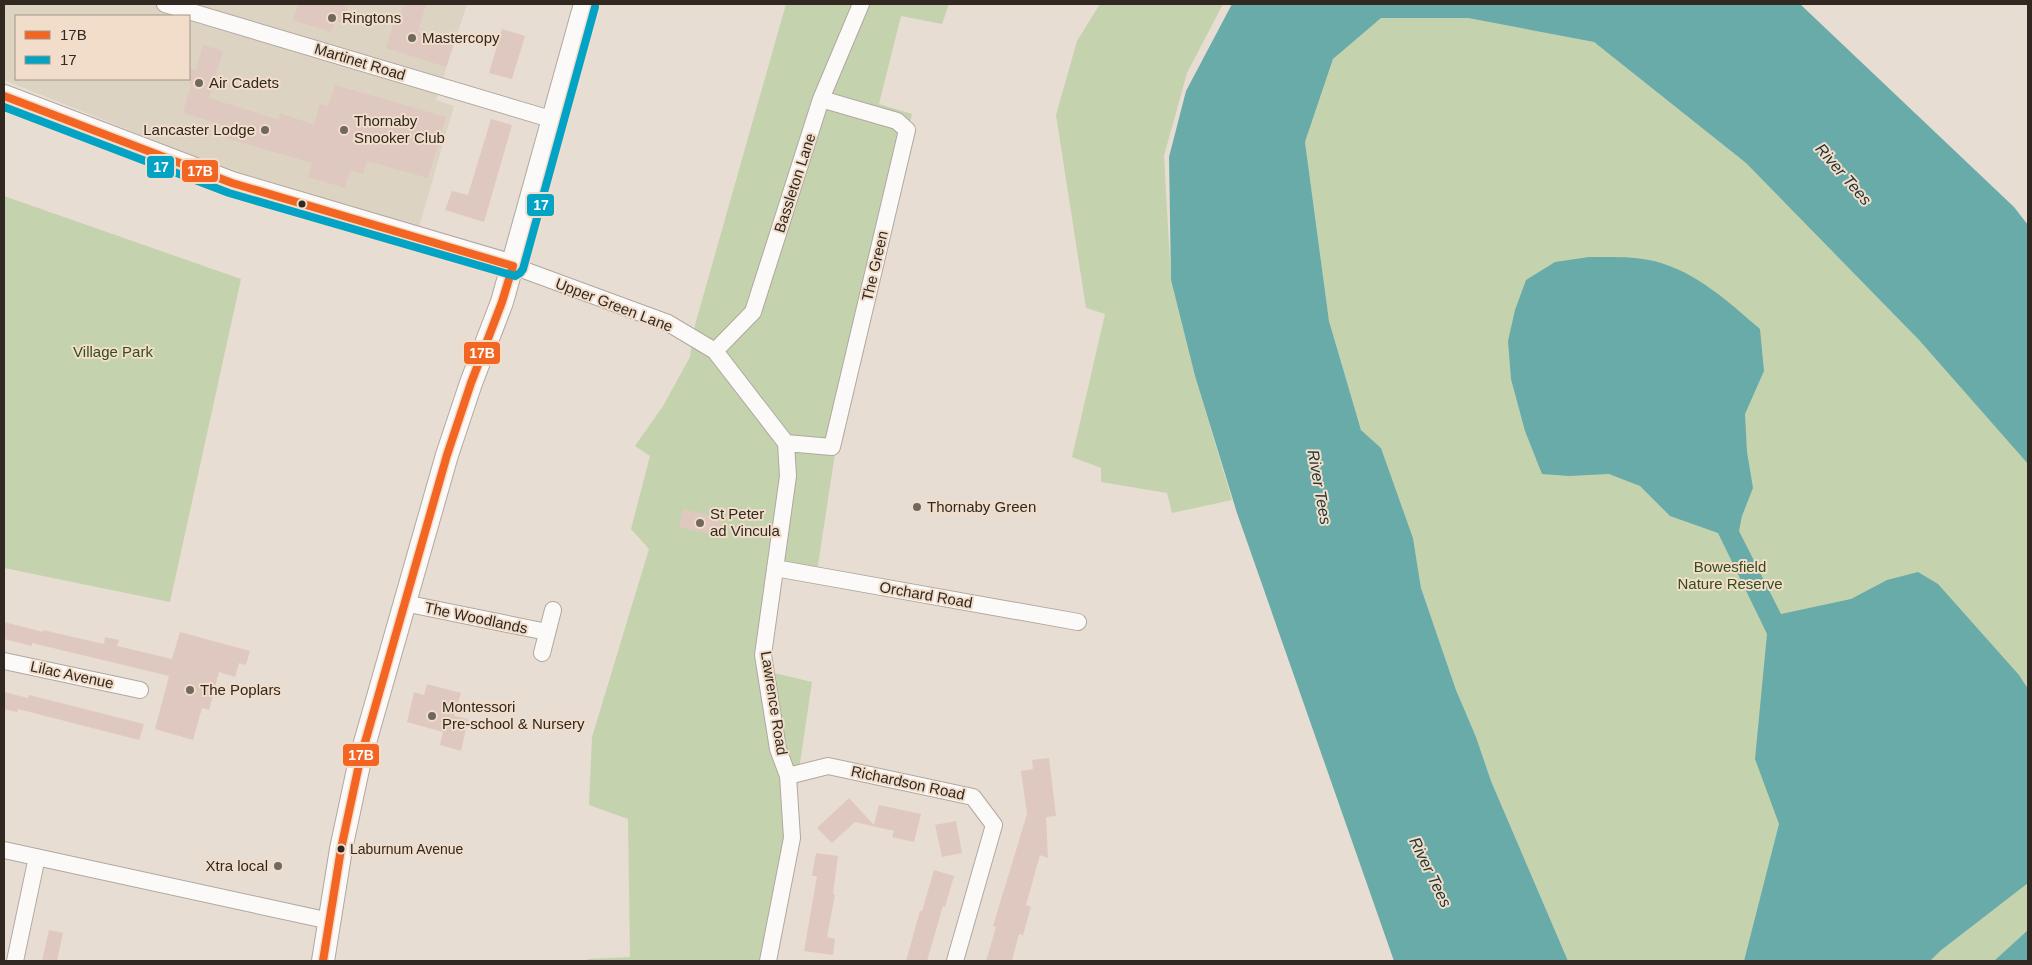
<svg xmlns="http://www.w3.org/2000/svg" width="2032" height="965" viewBox="0 0 2032 965" font-family="Arial,sans-serif">
<style>
.industrial{fill:#dcd3c2;fill-rule:evenodd}
.green{fill:#c4d3ae}
.water{fill:#69aba8}
.building{fill:#dfc8c0}
.lines{fill:none;stroke-linecap:round;stroke-linejoin:round}
.street-casing{stroke:#b0a8a0;stroke-width:18}
.secondary-casing{stroke:#b0a8a0;stroke-width:24}
.street{stroke:#fcfaf8;stroke-width:16}
.secondary{stroke:#fcfaf8;stroke-width:22}
.bus-1-casing{stroke:#f1ddc9;stroke-width:11}
.bus-2-casing{stroke:#f1ddc9;stroke-width:11}
.bus-1{stroke:#f26522;stroke-width:8}
.bus-2{stroke:#02a3c5;stroke-width:8}
.poi-dot{fill:#70675f;stroke:#f1ddc9;stroke-width:2}
.bus-dot{fill:#302821;stroke:#f1ddc9;stroke-width:2}
.labels{text-anchor:middle;stroke-width:4;stroke-linejoin:round;paint-order:stroke}
.bus-label{font-size:14px;fill:#302821;stroke:#f1ddc9;text-anchor:start}
.poi-label{font-size:15px;fill:#302821;stroke:#f1ddc9;text-anchor:start}
.street-label{font-size:15px;fill:#302821;stroke:#f1ddc9}
.park-label{font-size:15px;fill:#324e1a;stroke:#f1ddc9}
.water-label{font-size:16px;font-style:italic;fill:#203737;stroke:#f1ddc9}
.line-badge{stroke:#f1ddc9;stroke-width:2}
.badge-label{font-size:14px;text-anchor:middle;font-weight:bold;fill:#fff}
</style>
<rect width="100%" height="100%" fill="#e8ddd2"/>
<path class="industrial" d="M4 4H467L436 100 454 106 419 227 238 174 4 80ZM16 16H189V79H16Z"/>
<path class="green" d="M786 4H949L942 24 901 16 879 104 912 114 836 447 816 578 779 572 767 657 770 672 812 682 789 837 764 961H587L588 959 630 957 628 819 589 805 592 737 649 549 631 529 650 456 635 446 663 406 690 357 695 325Z
M1100 4H1223L1187 73 1164 156 1171 280 1195 376 1232 500 1172 513 1167 493 1101 482V468L1072 457 1105 314 1086 308 1056 115 1077 41Z
M1380 18H1468L1594 42 1746 163 1919 340 2028 464V961H1568L1491 781 1476 737 1456 690 1421 588 1413 538 1381 448 1361 430 1329 321 1305 142 1333 59Z
M4 196 241 279 170 602 4 568Z"/>
<path class="water" d="M1232 4H1800L2014 207 2028 225V464L1919 340 1746 163 1594 42 1468 18H1381L1333 59 1305 142 1329 321 1361 430 1381 448 1413 538 1421 588 1456 690 1476 737 1491 781 1568 961H1394L1237 513 1195 376 1171 280 1169 157 1186 91Z
M1589 257C1610 257 1634 256 1654 261 1697 272 1727 301 1760 329L1764 371 1745 414 1747 452 1753 488 1742 516 1739 531 1781 614 1851 599 1887 580 1918 572 1938 584 2019 675 2028 689V883L1940 951 1930 961H1744L1779 824 1755 759 1767 634 1718 533 1670 516 1640 486 1609 474 1569 476 1542 474 1525 431 1511 379 1508 341 1515 310 1526 280 1555 262Z
M2028 930V961H1994Z"/>
<path class="building" d="M298 4H348L342 23 335 21 331 32 293 20Z
M404 4H426L418 32 454 43 446 67 386 48 393 24 397 25Z
M502 29 525 36 512 79 489 73Z
M203 45 223 51 209 98 279 120 280 113 314 125 320 104 328 106 335 85 446 117 428 178 367 161 363 174 350 170 345 188 308 177 312 163 223 137 226 126 183 113 191 85 189 84V68L196 70Z
M491 119 512 125 484 222 445 210 452 191 468 195Z
M683 509 722 518 718 536 679 527Z
M4 622 43 632V630L104 644 105 637 119 640 117 646 172 659 180 632 250 651 246 665 239 663 235 677 219 672 209 710 202 708 193 740 155 729 169 676 32 643V646L4 639Z
M427 684 461 693 454 716 468 719 461 751 440 745 443 732 407 722 414 692 424 695Z
M4 692 28 698 29 695 144 724 139 740 18 709 17 712 4 709Z
M1049 758 1056 816 1046 817 1048 858 1040 855 1026 905 1031 907 1023 935 1019 934 1012 961H986L996 927 993 926 1027 814 1021 771 1033 769 1032 760Z
M849 798 874 825 879 805 921 814 914 842 892 837 894 831 855 822 832 843 817 828Z
M956 821 962 853 942 857 935 825Z
M816 853 838 856 833 894 835 895 827 937 835 939 833 955 804 951 817 876H812Z
M934 870 954 876 945 907 943 906 927 961H906L920 911H922Z
M49 930 63 933 57 961H42Z"/>
<g class="lines">
<g class="street-casing">
<path id="street" d="M165 4 554 120
M513 266 668 323 715 351 786 443
M715 351 753 312 821 99 861 4
M786 443 832 447 907 130 897 121 821 99
M775 568 1078 622
M404 603 547 632
M542 653 553 610
M4 661 140 690
M788 776 828 766 973 797 994 825 955 961
M4 850 330 921
M15 961 37 857
M768 961 792 838 788 776 778 749 763 655 788 476 786 443"/>
</g>
<g class="secondary-casing">
<path id="secondary" d="M4 96 232 183 513 266
M323 961 341 849 360 760 447 455 471 383 502 302 585 4"/>
</g>
<use href="#street" class="street"/>
<use href="#secondary" class="secondary"/>
<g class="bus-1-casing">
<path id="bus-1" d="M4 96 232 183 513 266 502 302 471 383 447 455 360 760 341 849 323 961"/>
</g>
<g class="bus-2-casing">
<path id="bus-2" d="M4 107 229 193 515 276 520 273 523 269 595 7"/>
</g>
<use href="#bus-1" class="bus-1"/>
<use href="#bus-2" class="bus-2"/>
</g>
<g class="poi-dot">
<circle cx="332" cy="18" r="5"/>
<circle cx="412" cy="38" r="5"/>
<circle cx="199" cy="83" r="5"/>
<circle cx="265" cy="130" r="5"/>
<circle cx="344" cy="130" r="5"/>
<circle cx="917" cy="507" r="5"/>
<circle cx="700" cy="523" r="5"/>
<circle cx="190" cy="690" r="5"/>
<circle cx="432" cy="716" r="5"/>
<circle cx="278" cy="866" r="5"/>
</g>
<g class="bus-dot">
<circle cx="302" cy="204" r="4.5"/>
<circle cx="341" cy="849" r="4.5"/>
</g>
<g class="labels">
<g class="bus-label">
<text x="350" y="854">Laburnum Avenue</text>
</g>
<g class="poi-label">
<text x="342" y="23">Ringtons</text>
<text x="422" y="43">Mastercopy</text>
<text x="209" y="88">Air Cadets</text>
<text x="354" y="126">Thornaby<tspan x="354" dy="17">Snooker Club</tspan></text>
<text x="255" y="135" text-anchor="end">Lancaster Lodge</text>
<text x="927" y="512">Thornaby Green</text>
<text x="710" y="519">St Peter<tspan x="710" dy="17">ad Vincula</tspan></text>
<text x="200" y="695">The Poplars</text>
<text x="442" y="712">Montessori<tspan x="442" dy="17">Pre-school &amp; Nursery</tspan></text>
<text x="268" y="871" text-anchor="end">Xtra local</text>
</g>
<g class="street-label">
<text transform="translate(360 62) rotate(17)" y="5">Martinet Road</text>
<text transform="translate(795 183) rotate(-72)" y="5">Bassleton Lane</text>
<text transform="translate(875 266) rotate(-77)" y="5">The Green</text>
<text transform="translate(614 305) rotate(21)" y="5">Upper Green Lane</text>
<text transform="translate(926 595) rotate(10)" y="5">Orchard Road</text>
<text transform="translate(476 618) rotate(12)" y="5">The Woodlands</text>
<text transform="translate(72 675) rotate(12)" y="5">Lilac Avenue</text>
<text transform="translate(774 703) rotate(81)" y="5">Lawrence Road</text>
<text transform="translate(908 783) rotate(12)" y="5">Richardson Road</text>
</g>
<g class="park-label">
<text x="113" y="357">Village Park</text>
<text x="1730" y="572">Bowesfield<tspan x="1730" dy="17">Nature Reserve</tspan></text>
</g>
<g class="water-label">
<text transform="translate(1844 174) rotate(49)" y="6">River Tees</text>
<text transform="translate(1320 487) rotate(80)" y="6">River Tees</text>
<text transform="translate(1431 872) rotate(64)" y="6">River Tees</text>
</g>
</g>
<g class="line-badge">
<rect x="146" y="155" width="29" height="24" rx="5" fill="#02a3c5"/>
<rect x="181" y="159" width="38" height="24" rx="5" fill="#f26522"/>
<rect x="526" y="193" width="29" height="24" rx="5" fill="#02a3c5"/>
<rect x="463" y="341" width="38" height="24" rx="5" fill="#f26522"/>
<rect x="342" y="743" width="38" height="24" rx="5" fill="#f26522"/>
</g>
<g class="badge-label">
<text x="161" y="172">17</text>
<text x="200" y="176">17B</text>
<text x="541" y="210">17</text>
<text x="482" y="358">17B</text>
<text x="361" y="760">17B</text>
</g>
<rect width="2032" height="965" fill="none" stroke="#302821" stroke-width="10"/>
<rect x="15" y="15" width="175" height="65" fill="#f1ddc9" stroke="#a49586"/>
<rect x="25" y="31" width="25" height="8" fill="#f26522" stroke="#a49586"/>
<text x="60" y="40" font-size="15" fill="#302821">17B</text>
<rect x="25" y="56" width="25" height="8" fill="#02a3c5" stroke="#a49586"/>
<text x="60" y="65" font-size="15" fill="#302821">17</text>
</svg>
